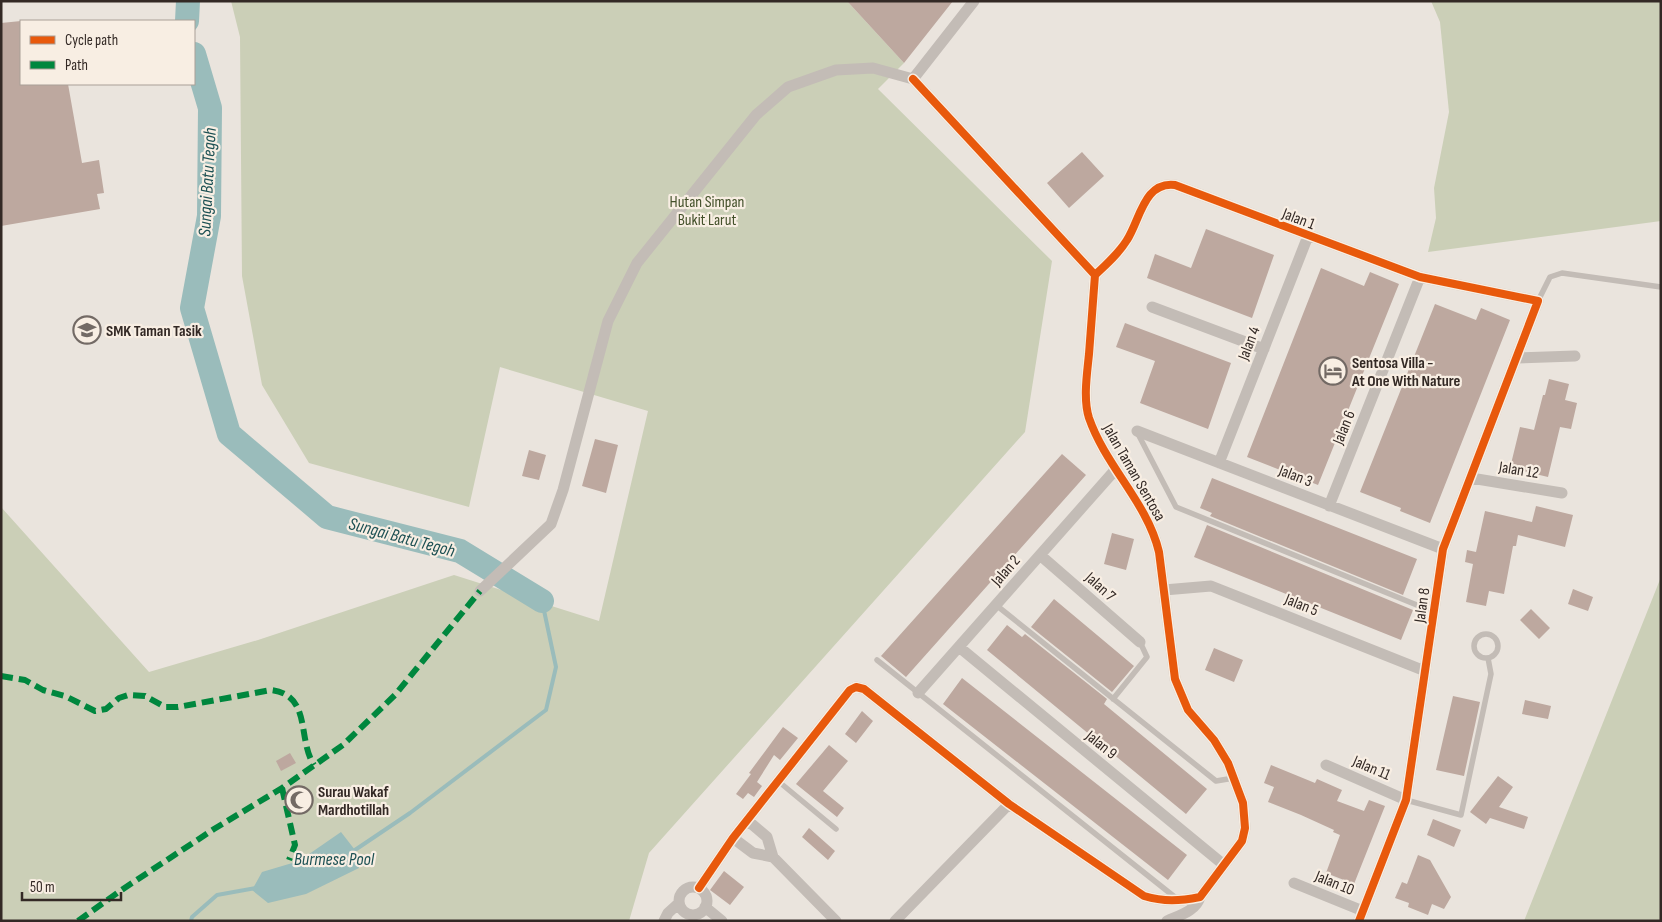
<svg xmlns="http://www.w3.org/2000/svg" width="1662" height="922" viewBox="0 0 1662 922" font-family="'Sofia Sans Condensed',sans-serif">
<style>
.green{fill:#cbcfb7}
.water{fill:#9abcbb}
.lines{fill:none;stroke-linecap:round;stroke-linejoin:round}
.stream{stroke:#9abcbb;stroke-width:4}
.river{stroke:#9abcbb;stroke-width:24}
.building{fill:#bda89f}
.service{stroke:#c3bcb6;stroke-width:5.5}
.minor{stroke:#c3bcb6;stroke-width:11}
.quiet{stroke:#00873e;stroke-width:6;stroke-dasharray:12 6;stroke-linecap:butt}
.cycleway-casing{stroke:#f8eee3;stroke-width:11}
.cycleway{stroke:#e8590c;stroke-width:8}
.labels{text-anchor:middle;stroke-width:4.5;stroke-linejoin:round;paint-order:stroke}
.park-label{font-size:16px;fill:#43502a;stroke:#f8eee3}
.street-label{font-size:16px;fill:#332925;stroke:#f8eee3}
.poi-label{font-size:16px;font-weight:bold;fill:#332925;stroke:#f8eee3;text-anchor:start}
.water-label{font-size:18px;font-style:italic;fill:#1c5053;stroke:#f8eee3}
</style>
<rect width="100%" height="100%" fill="#eae4dd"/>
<path class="green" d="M231 1H847L904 63 878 89 1052 261 1025 432 649 853 629 921H1V507L149 672 258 640 454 575 599 621 648 411 500 367 469 507 309 463 262 385 242 276 240 37Z
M1431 1H1661V221L1428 252 1436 218 1434 188 1449 112 1440 22Z
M1661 577V921H1524Z"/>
<path class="water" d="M341 832 355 850 359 868 306 894 268 903 252 890 262 872 299 861Z"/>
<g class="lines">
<path class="stream" d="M352 852 410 813 546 710 556 667 542 601
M191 921 192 917 217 895 256 888"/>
<path class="river" d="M187 21 188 1
M194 54 210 108 209 216 192 308 229 434 327 517 460 551 542 601"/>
</g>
<path class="building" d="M847 1H953L904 63Z
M21 21V84H68L82 163 99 160 104 193 97 194 100 209 1 226V23Z
M1082 152 1104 176 1069 208 1047 183Z
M1206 229 1274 255 1252 318 1147 278 1155 254 1191 268Z
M1321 268 1364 286 1370 272 1399 284 1318 485 1247 457Z
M1435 304 1476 320 1481 308 1510 320 1430 523 1400 511 1401 508 1360 492Z
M1125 323 1231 363 1208 429 1140 403 1155 361 1116 347Z
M1549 379 1569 384 1565 400 1577 403 1571 429 1560 427 1548 477 1510 468 1520 427 1534 430 1543 395H1545Z
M595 439 618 445 606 493 582 486Z
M529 450 546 455 539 480 522 476Z
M1062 454 1086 475 906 677 881 656Z
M1212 478 1417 559 1403 595 1210 516 1212 513 1200 508Z
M1536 506 1573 515 1565 547 1518 535 1516 546H1513L1504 594 1489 591 1486 606 1466 602 1473 564 1465 562 1467 550 1476 552 1485 511 1532 522Z
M1207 525 1413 610 1401 640 1194 557Z
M1112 533 1134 539 1126 570 1104 564Z
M1573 589 1593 597 1588 611 1568 604Z
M1054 599 1134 666 1112 692 1031 627Z
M1531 609 1550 628 1539 639 1520 620Z
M1007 625 1022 637 1025 634 1107 699 1104 704 1207 789 1186 814 987 650Z
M1214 648 1243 660 1234 682 1205 670Z
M962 678 1187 855 1168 880 943 704Z
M1453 696 1480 702 1464 776 1436 770Z
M1525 700 1551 706 1548 719 1522 714Z
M862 711 873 721 856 743 845 734Z
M783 727 798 738 780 760 774 755 757 782 762 786 754 797 748 793 743 799 736 794 751 774 749 773Z
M829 745 848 761 823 791 844 808 837 817 796 784Z
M290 753 296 763 281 771 276 761Z
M1271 765 1315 783 1317 779 1342 790 1337 801 1364 811 1369 800 1385 806 1354 884 1326 873 1340 835 1333 832 1334 830 1301 815 1268 802 1274 787 1264 783Z
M1498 776 1513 787 1499 807 1528 817 1524 829 1490 818 1486 824 1470 812Z
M301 788 310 803 296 812 288 797Z
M1433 819 1461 830 1454 847 1427 835Z
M809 828 835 851 828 860 802 837Z
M1418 855 1430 860 1451 897 1444 909 1432 904 1428 915 1408 907 1409 903 1395 898 1402 882 1407 884Z
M724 871 744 887 730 905 710 890Z"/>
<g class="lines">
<path class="service" d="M1538 301 1550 277 1562 273 1661 287
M1137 432 1176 507 1434 612
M996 605 1216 781 1234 778
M1474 646a12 12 0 1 1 24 0a12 12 0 1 1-24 0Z
M877 660 1176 898
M1113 699 1147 657 1140 642
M778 781 836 829
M1406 800 1461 815 1491 674 1488 658"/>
<path class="minor" d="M913 79 974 1
M1095 275C1107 264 1119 253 1127 240 1140 220 1144 181 1175 185L1420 277 1538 301 1443 549 1406 800 1359 921
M1152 307 1264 349
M1516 358 1575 356
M1137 431 1443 549
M1219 463 1308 236
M1471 478 1562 493
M1329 506 1420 277
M1040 555 1140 642
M1164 590 1211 586 1425 671
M480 591 551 524 563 490 608 321 637 263 756 115 788 87 836 70 873 68 913 79
M959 647 1224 865
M918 693 1116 469
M1326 765 1406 800
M747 820 767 837 773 857 836 921
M733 838 753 853 773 857
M1294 883 1363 911
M679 901a14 14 0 1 1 28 0a14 14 0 1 1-28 0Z
M699 888 733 838 850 690 856 687 864 689 1009 804 1144 896C1164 902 1180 901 1200 897L1242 841 1245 828 1243 803 1228 763 1214 740 1188 710 1175 679 1159 552C1147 502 1106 467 1089 418 1083 399 1087 374 1089 354 1091 328 1093 301 1095 275L913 79
M705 907 722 921
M664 921 668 913 679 903
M895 921 1009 804
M1167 921C1180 915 1196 911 1200 897"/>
<path class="quiet" d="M1 676 25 680 43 690 65 696 95 711 106 709 119 698 128 695 145 696 165 707H178L271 690C312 695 297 739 314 765
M282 788 295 845 289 860
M78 921 120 891 214 829 282 788 343 745 395 695 480 591"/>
<g class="cycleway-casing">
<path id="cycleway" d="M1095 275C1107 264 1119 253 1127 240 1140 220 1144 181 1175 185L1420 277 1538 301 1443 549 1406 800 1359 921
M699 888 733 838 850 690 856 687 864 689 1009 804 1144 896C1164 902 1180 901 1200 897L1242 841 1245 828 1243 803 1228 763 1214 740 1188 710 1175 679 1159 552C1147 502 1106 467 1089 418 1083 399 1087 374 1089 354 1091 328 1093 301 1095 275L913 79"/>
</g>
<use href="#cycleway" class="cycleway"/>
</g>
<defs>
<g id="school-ring" transform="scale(1.4375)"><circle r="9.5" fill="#f8eee3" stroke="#736a65" stroke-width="1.5"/><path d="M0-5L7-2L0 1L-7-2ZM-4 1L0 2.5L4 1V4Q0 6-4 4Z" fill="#736a65"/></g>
<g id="hotel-ring" transform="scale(1.4375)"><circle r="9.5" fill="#f8eee3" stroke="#736a65" stroke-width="1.5"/><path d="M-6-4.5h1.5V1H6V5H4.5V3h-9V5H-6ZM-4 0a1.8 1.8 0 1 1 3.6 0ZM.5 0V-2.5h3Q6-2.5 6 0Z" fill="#736a65"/></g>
<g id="mosque-ring" transform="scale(1.4375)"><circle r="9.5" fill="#f8eee3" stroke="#736a65" stroke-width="1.5"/><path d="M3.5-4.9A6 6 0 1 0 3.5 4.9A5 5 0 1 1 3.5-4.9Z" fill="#736a65"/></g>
</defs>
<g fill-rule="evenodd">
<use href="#school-ring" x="87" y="330"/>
<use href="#hotel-ring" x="1333" y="371"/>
<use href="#mosque-ring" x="299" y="800"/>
</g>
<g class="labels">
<g class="park-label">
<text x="707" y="207">Hutan Simpan<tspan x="707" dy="18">Bukit Larut</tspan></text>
</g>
<g class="street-label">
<text transform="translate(1299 218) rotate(21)" y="6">Jalan 1</text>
<text transform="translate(1248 343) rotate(-69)" y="6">Jalan 4</text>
<text transform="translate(1343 427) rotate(-68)" y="6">Jalan 6</text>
<text transform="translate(1519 469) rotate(9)" y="6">Jalan 12</text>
<text transform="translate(1135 472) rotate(60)" y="6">Jalan Taman Sentosa</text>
<text transform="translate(1296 475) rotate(21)" y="6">Jalan 3</text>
<text transform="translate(1005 570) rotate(-49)" y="6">Jalan 2</text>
<text transform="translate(1101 586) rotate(42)" y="6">Jalan 7</text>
<text transform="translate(1302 604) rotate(22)" y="6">Jalan 5</text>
<text transform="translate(1421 605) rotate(-82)" y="6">Jalan 8</text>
<text transform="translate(1102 744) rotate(39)" y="6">Jalan 9</text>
<text transform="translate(1372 767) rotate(23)" y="6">Jalan 11</text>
<text transform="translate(1335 882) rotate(22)" y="6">Jalan 10</text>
</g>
<g class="poi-label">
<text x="106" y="336">SMK Taman Tasik</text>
<text x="1352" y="368">Sentosa Villa -<tspan x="1352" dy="18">At One With Nature</tspan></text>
<text x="318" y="797">Surau Wakaf<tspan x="318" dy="18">Mardhotillah</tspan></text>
</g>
<g class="water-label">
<text transform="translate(207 182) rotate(-87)" y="6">Sungai Batu Tegoh</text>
<text transform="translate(402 537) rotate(15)" y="6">Sungai Batu Tegoh</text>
<text x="334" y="865">Burmese Pool</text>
</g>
</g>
<rect width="1662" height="922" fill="none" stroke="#332925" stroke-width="5"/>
<rect x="20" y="20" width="175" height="65" fill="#f8eee3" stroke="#a99f97"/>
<rect x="30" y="36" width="25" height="8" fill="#e8590c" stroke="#a99f97"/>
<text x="65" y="45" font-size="15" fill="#332925">Cycle path</text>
<rect x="30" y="61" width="25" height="8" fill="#00873e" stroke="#a99f97"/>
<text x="65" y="70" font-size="15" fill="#332925">Path</text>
<path d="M22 892v8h99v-8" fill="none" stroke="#332925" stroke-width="2.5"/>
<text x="30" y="892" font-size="15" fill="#332925" stroke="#f8eee3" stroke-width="4" paint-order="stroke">50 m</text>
</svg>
